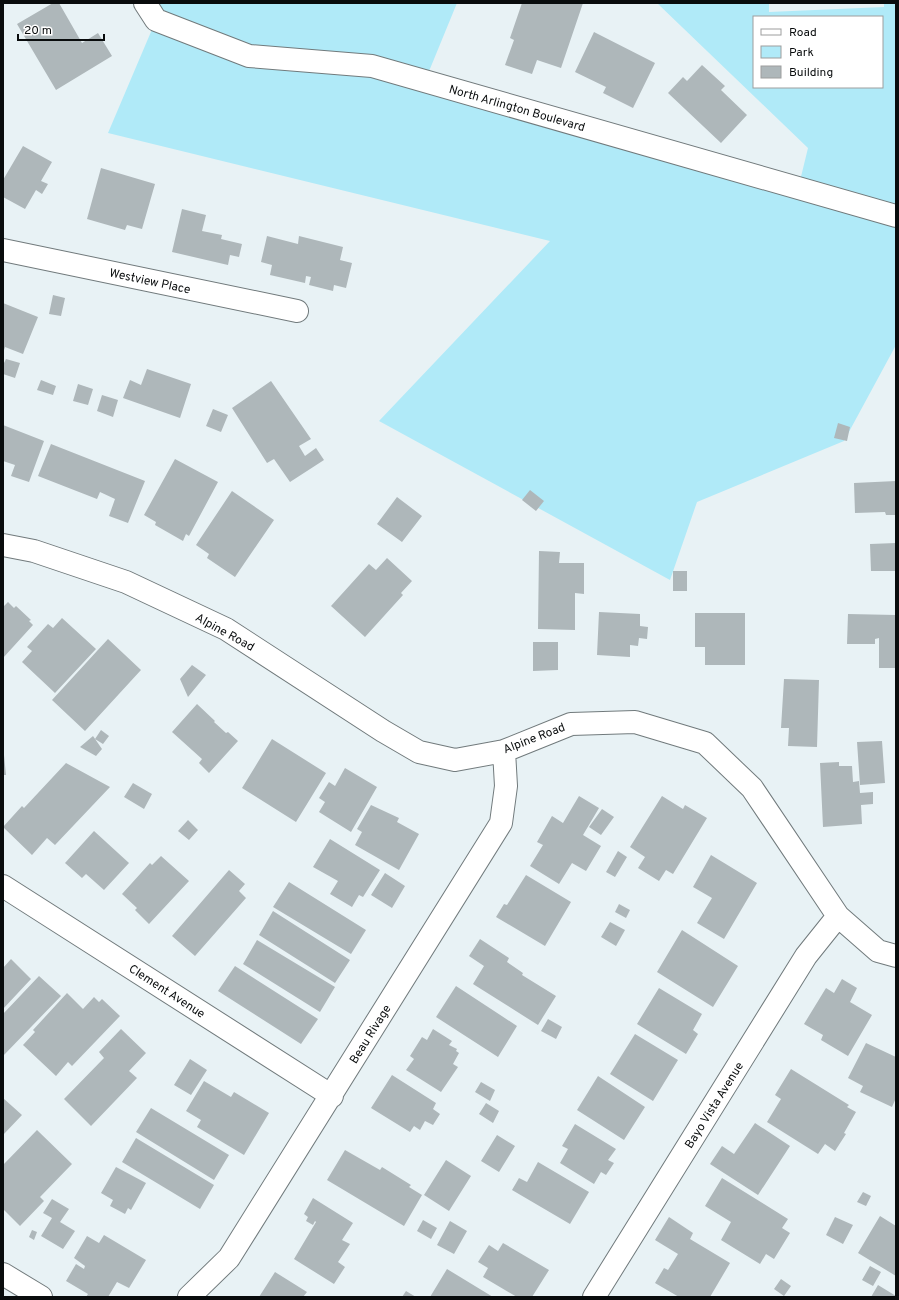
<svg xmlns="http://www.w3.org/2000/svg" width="899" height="1300" viewBox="0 0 899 1300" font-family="Overpass,sans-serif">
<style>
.green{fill:#b0eaf8;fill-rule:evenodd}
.building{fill:#aeb7ba}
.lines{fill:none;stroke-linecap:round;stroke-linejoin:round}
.minor-casing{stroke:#717a7c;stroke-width:24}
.minor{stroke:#fff;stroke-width:22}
.labels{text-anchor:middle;stroke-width:3;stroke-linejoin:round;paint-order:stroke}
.street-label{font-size:12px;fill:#090c0d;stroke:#fff}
</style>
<rect width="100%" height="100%" fill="#e8f2f5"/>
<path class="green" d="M145 3H457L425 81 798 189 808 148 657 3H769V12L884 7V3H896V345L844 441 697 502 670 580 379 421 550 241 108 133 156 20ZM754 17H882V87H754Z"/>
<path class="building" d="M53 3H59L82 43 98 33 112 56 56 90 17 24Z
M522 3H583L561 68 537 60 532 74 505 65 514 40 510 38Z
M594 32 655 63 633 108 603 93 606 87 575 72Z
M702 65 725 86 721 90 747 115 721 143 668 93 683 77 687 81Z
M23 146 52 162 41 181 48 184 42 194 36 190 25 209 3 197V180Z
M101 168 155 184 142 229 127 225 125 230 87 219Z
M182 209 206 215 202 231 222 235 221 239 242 244 239 257 230 255 228 265 172 252Z
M267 236 298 244 299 236 343 247 340 260 352 263 346 288 334 285 333 291 309 285 311 277 306 276 305 283 270 275 272 265 261 262Z
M53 295 65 298 61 316 49 314Z
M3 303 38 317 23 354 5 347 3 353Z
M6 359 20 363 15 378 3 374V365Z
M147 369 191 384 180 418 123 398 130 380 141 385Z
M41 380 56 386 53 395 37 390Z
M271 381 311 439 299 446 305 456 316 448 324 460 290 482 274 459 267 463 232 408Z
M78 384 93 389 88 405 73 401Z
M102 395 118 400 113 417 97 411Z
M213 409 228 415 221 432 206 426Z
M838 423 850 427 847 441 834 438Z
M3 425 44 441 29 482 11 476 15 465 3 461Z
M51 444 145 481 128 523 109 516 115 499 100 492 97 499 38 476Z
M175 459 218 482 189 536 186 534 183 541 155 525 156 522 144 515Z
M896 481V515H886L885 512 855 513 854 483Z
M530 490 544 501 536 511 522 500Z
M232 491 274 520 235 577 207 558 209 554 196 545Z
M397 497 422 516 402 542 377 524Z
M896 543V571H871L870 544Z
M539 551 560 552 559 563H584V594L575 593V630L538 629Z
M387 558 412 581 401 593 403 595 365 637 331 606 369 564 376 570Z
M673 571H687V591H673Z
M8 602 14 608 16 606 31 620 29 621 33 625 3 658V607Z
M599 612 640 614V626L648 627 647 639 639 638 638 646 630 645V657L597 655Z
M695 613H745V665H705V647H695Z
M848 614 896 615V668H879V638L875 639V644H847Z
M62 618 96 649 55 693 22 662 32 651 27 647 48 624 53 628Z
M108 639 141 670 85 731 52 700Z
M533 642H558V670L533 671Z
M192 665 206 675 188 697 180 679Z
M784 679 819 680 817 747 788 746 789 728H781Z
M197 704 215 721 214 722 226 733 228 732 238 741 209 773 199 763 202 759 172 732Z
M101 730 109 736 103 744 95 739Z
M93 736 102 749 96 756 80 747Z
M272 739 326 773 296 822 242 788Z
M882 741 885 783 860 785 857 742Z
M3 755H4L6 775H3Z
M839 762V766H852L853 782 859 781 860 793 873 792V804L861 805 862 824 823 827 820 763Z
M66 763 110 787 55 845 47 838 32 855 3 827 22 806 24 808Z
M345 768 377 787 351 832 319 812 325 802 319 798 329 782 335 786Z
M133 783 152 794 144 809 124 797Z
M579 796 599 808 583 835 601 846 586 871 572 863 559 884 530 866 543 845 537 842 552 816 563 823Z
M662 796 683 809 685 805 707 818 673 874 666 870 659 881 638 868 645 857 630 847Z
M371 805 399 818 397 822 419 834 399 870 355 845 362 832 357 829Z
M602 809 614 817 601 835 589 827Z
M188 820 198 830 189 840 178 831Z
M94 831 129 863 104 890 86 874 82 878 65 863Z
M330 839 380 870 363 897 359 895 352 907 330 894 338 881 313 867Z
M618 851 627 857 615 877 606 872Z
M711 855 757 883 724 939 697 923 712 898 693 887Z
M161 856 189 881 149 924 135 910 137 908 122 894 150 863 152 865Z
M229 870 245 884 239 891 246 898 195 956 172 936Z
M385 873 405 886 392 908 371 895Z
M526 875 571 902 545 946 496 917 504 904 507 905Z
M289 882 366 930 351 954 273 907Z
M619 904 630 910 626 918 615 912Z
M273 911 350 960 335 983 259 935Z
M610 922 625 930 616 946 601 937Z
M682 930 738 966 713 1007 657 972Z
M480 939 509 958 507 962 523 973 522 975 556 996 538 1025 473 984 484 966 469 956Z
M257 940 335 987 320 1012 243 964Z
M11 959 31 979 3 1009V968Z
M235 966 318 1019 301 1044 218 991Z
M39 976 61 996 3 1056V1014Z
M842 979 857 988 850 1002 872 1015 848 1056 821 1040 823 1035 804 1024 826 988 834 993Z
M456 986 517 1026 498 1057 436 1017Z
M659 988 702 1014 693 1030 698 1034 686 1054 637 1024Z
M67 993 83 1009 94 997 99 1002 102 999 120 1016 72 1066 68 1062 56 1076 23 1045 35 1032 33 1030Z
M548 1019 562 1027 556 1039 541 1031Z
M121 1029 146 1053 129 1071 137 1078 91 1126 64 1099 104 1058 99 1052Z
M433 1029 452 1041 449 1045 457 1049 456 1051 459 1053 453 1064 458 1067 441 1092 406 1070 414 1059 410 1056 422 1037 427 1040Z
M635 1034 678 1060 653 1101 610 1074Z
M866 1043 896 1057V1098L892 1107 860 1092 863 1086 848 1078Z
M190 1059 207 1070 191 1095 174 1085Z
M791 1069 849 1105 847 1107 856 1112 844 1133 846 1134 835 1151 825 1144 818 1154 767 1122 781 1099 775 1095Z
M392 1075 436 1103 433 1109 440 1114 433 1125 425 1121 420 1130 414 1126 410 1132 371 1108Z
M598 1076 645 1107 624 1140 577 1110Z
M204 1081 231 1097 234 1092 269 1113 244 1155 197 1127 201 1120 186 1111Z
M481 1082 495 1090 490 1101 475 1092Z
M3 1098 22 1115 3 1135Z
M486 1103 499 1111 493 1123 479 1114Z
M151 1108 229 1155 214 1180 136 1132Z
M755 1123 790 1146 758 1195 710 1164 722 1146 734 1154Z
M575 1124 616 1149 608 1160 614 1163 606 1175 601 1172 594 1184 560 1163 568 1149 562 1146Z
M37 1130 72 1164 40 1197 44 1201 20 1226 3 1209V1165Z
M497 1135 515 1146 499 1172 481 1161Z
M136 1138 214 1185 200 1209 122 1162Z
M345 1150 380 1170 382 1167 411 1185 409 1187 422 1195 404 1226 327 1180Z
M446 1160 471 1176 449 1211 424 1195Z
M538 1162 589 1192 570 1224 512 1190 519 1178 527 1182Z
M116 1167 146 1183 131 1210 128 1208 125 1214 110 1206 113 1200 101 1193Z
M722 1178 788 1219 782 1228 790 1233 774 1259 766 1254 760 1264 721 1240 731 1222 705 1206Z
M863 1192 871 1196 866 1206 857 1202Z
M313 1198 353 1223 342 1240 350 1244 338 1262 345 1267 334 1284 294 1259 316 1222 315 1221 313 1225 306 1221 308 1217 304 1214Z
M52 1199 69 1209 60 1222 75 1231 63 1249 41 1236 52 1218 43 1213Z
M880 1216 896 1226V1276L858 1253Z
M669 1217 693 1233 690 1239 730 1263 710 1297H679L655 1283 664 1268 668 1270 678 1254 655 1240Z
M835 1217 853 1225 843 1244 826 1235Z
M423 1220 437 1228 431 1239 417 1231Z
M450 1221 467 1231 454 1254 437 1245Z
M32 1230 37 1232 34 1240 29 1237Z
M104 1235 146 1260 129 1288 117 1282 108 1297H86L88 1294 66 1281 76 1264 84 1269 85 1266 74 1258 87 1236 99 1243Z
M503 1243 549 1270 532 1297H517L483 1277 488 1268 478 1262 489 1245 498 1251Z
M870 1266 881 1272 873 1286 862 1280Z
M447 1269 493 1297H430Z
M275 1272 307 1292 303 1297H259Z
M781 1279 791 1286 784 1296 774 1289Z
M878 1285 896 1296V1297H871Z
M406 1291 416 1297H402Z"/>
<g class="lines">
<g class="minor-casing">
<path id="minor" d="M145 3 156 20 249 56 372 66 896 216
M3 250 297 311
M3 545 34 551 126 582 226 629 383 731 419 752 455 760 504 751 571 724 635 722 705 743 752 788 838 916 878 951 896 956
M3 886 332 1096
M3 1274 41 1297
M189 1297 229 1258 501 823 506 786 504 751
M594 1297 806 956 838 916"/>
</g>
<use href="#minor" class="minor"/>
</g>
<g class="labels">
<g class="street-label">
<text transform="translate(517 108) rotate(16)" y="4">North Arlington Boulevard</text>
<text transform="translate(150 281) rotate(12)" y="4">Westview Place</text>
<text transform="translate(225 632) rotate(29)" y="4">Alpine Road</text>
<text transform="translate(534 738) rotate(-21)" y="4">Alpine Road</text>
<text transform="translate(167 991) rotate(33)" y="4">Clement Avenue</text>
<text transform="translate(370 1034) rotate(-58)" y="4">Beau Rivage</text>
<text transform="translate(714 1105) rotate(-58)" y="4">Bayo Vista Avenue</text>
</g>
</g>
<rect width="899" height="1300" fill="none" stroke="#090c0d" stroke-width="8"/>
<rect x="753" y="16" width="130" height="72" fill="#ffffff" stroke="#9d9e9e"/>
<rect x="761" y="29" width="20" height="6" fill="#ffffff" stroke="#9d9e9e"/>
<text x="789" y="36" font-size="12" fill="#090c0d">Road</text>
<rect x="761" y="46" width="20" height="12" fill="#b0eaf8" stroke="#9d9e9e"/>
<text x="789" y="56" font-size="12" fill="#090c0d">Park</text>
<rect x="761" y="66" width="20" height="12" fill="#aeb7ba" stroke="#9d9e9e"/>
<text x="789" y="76" font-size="12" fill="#090c0d">Building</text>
<path d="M18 34v6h86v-6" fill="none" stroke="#090c0d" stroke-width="2"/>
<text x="24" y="34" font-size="12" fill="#090c0d" stroke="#ffffff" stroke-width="3" paint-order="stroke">20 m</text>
</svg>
